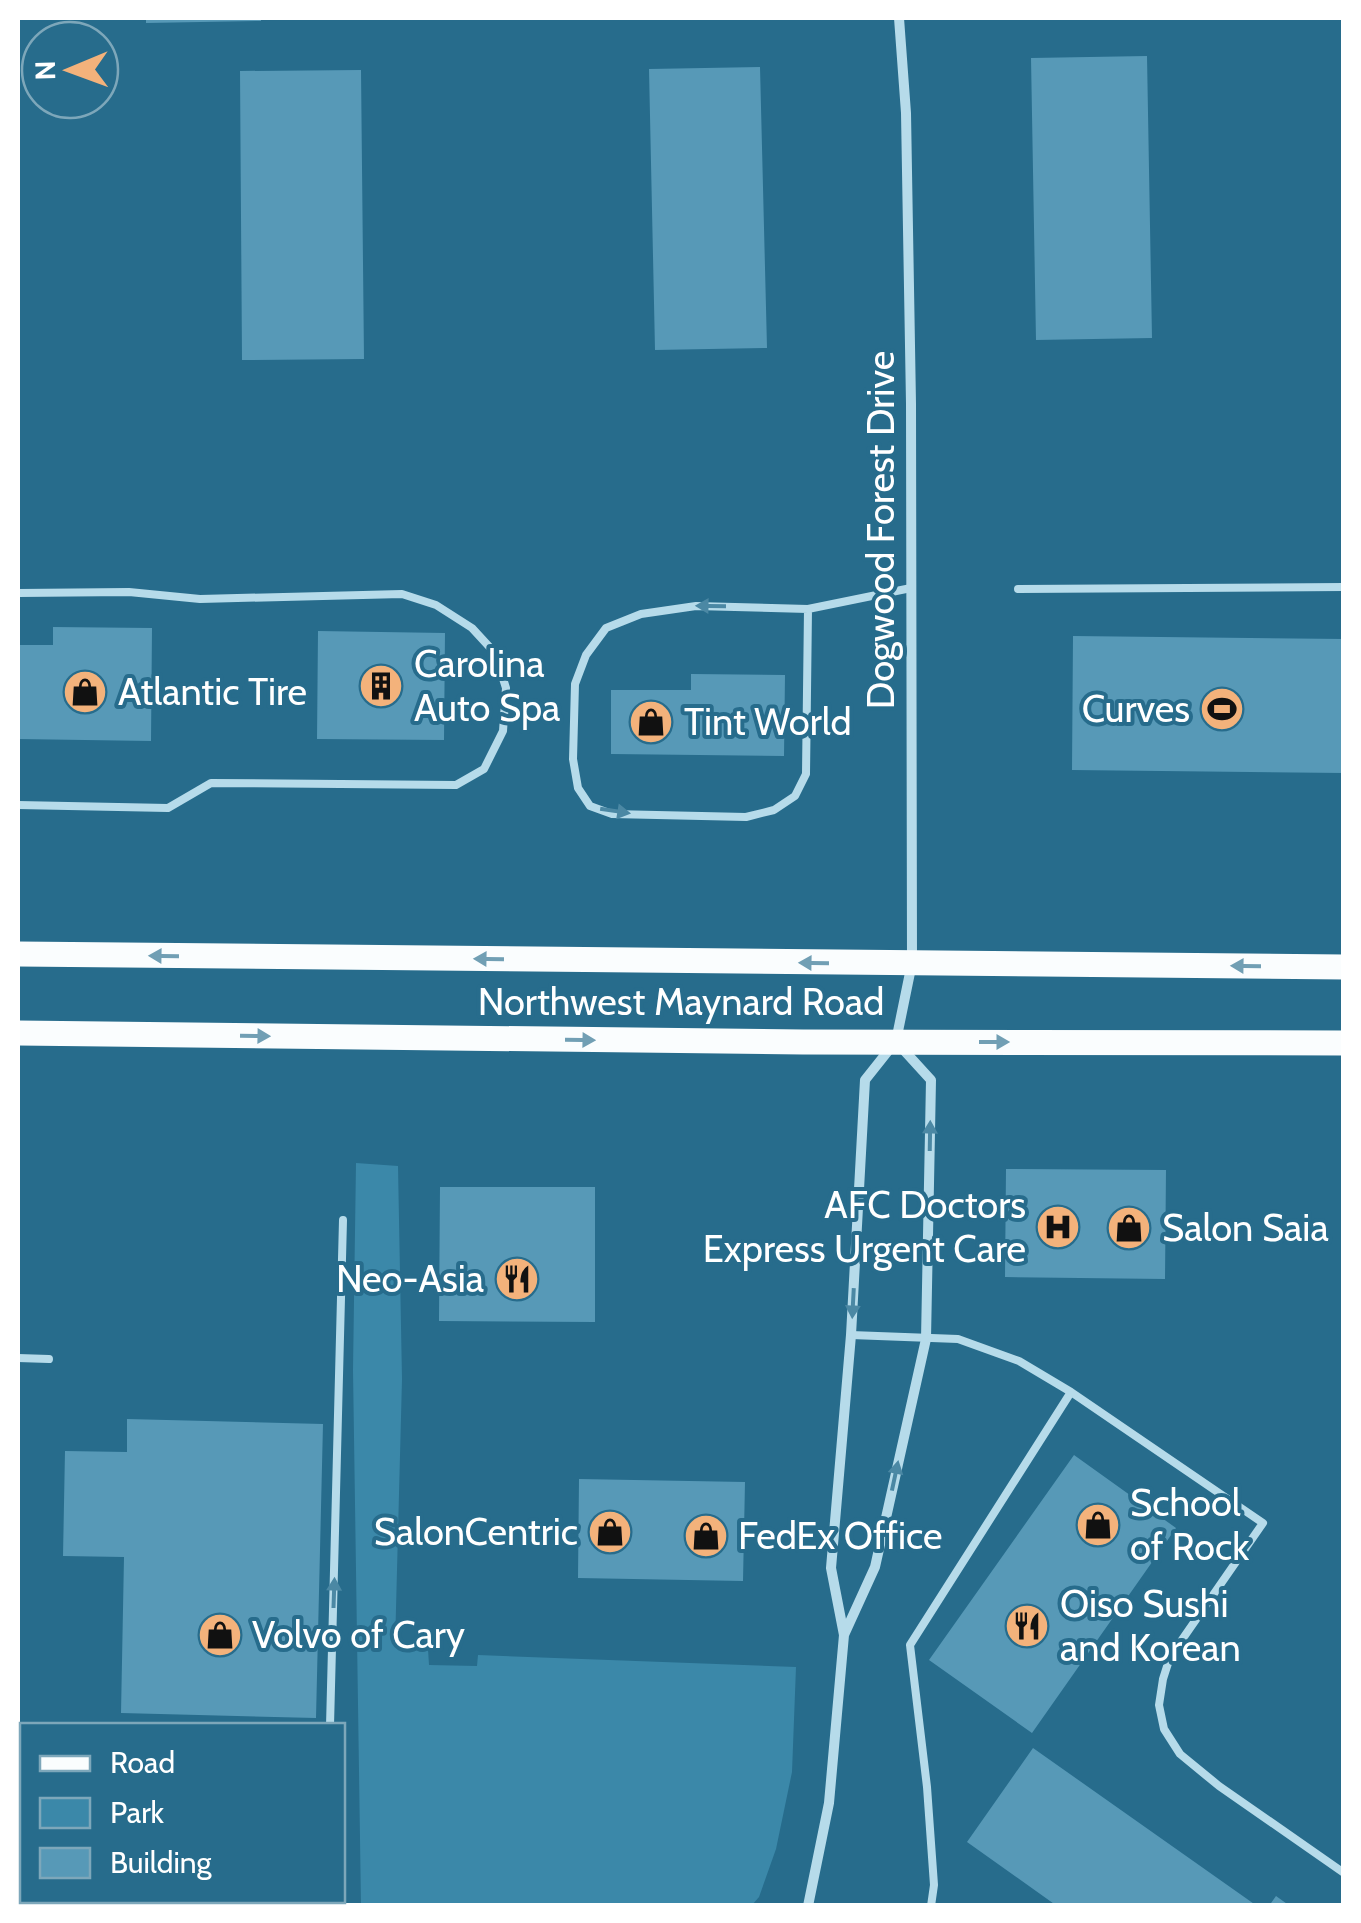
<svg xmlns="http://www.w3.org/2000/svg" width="1361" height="1923" viewBox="0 0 1361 1923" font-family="Cabin,sans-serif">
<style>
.green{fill:#3b88a9}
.building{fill:#5799b7}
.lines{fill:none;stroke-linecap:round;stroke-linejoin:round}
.service{stroke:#b6dbea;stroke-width:8}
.minor{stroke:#b6dbea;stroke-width:10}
.primary{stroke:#fafdfe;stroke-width:25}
.oneway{fill:#4b88a4}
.oneway2{fill:#719fb4}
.labels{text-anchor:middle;stroke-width:8;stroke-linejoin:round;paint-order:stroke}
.street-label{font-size:38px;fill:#fff;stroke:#276c8c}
.poi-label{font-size:38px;fill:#fff;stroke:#276c8c;text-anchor:start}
</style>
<rect width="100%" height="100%" fill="#276c8c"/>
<path class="green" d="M356 1163 398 1166 402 1379 395 1647 428 1649 429 1665 477 1666 478 1655 796 1667 792 1772 776 1849 759 1897 752 1905H361L353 1370Z"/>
<path class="building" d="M146 18H261V21L146 23Z
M1147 56 1152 338 1036 340 1031 58Z
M760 67 767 348 655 350 649 69Z
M361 70 364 359 242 360 240 71Z
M53 627 152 628 151 741 18 739V645H53Z
M318 631 445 633 444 740 317 739Z
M1073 636 1344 639V773L1072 770Z
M691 674 785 675 784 756 611 754V690H691Z
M1006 1169 1166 1170 1165 1279 1005 1277Z
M440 1187H595V1322L439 1321Z
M127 1419 323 1424 316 1718 121 1713 124 1557 63 1556 65 1451 127 1452Z
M1074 1455 1176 1528 1032 1733 929 1660Z
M579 1479 745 1482 743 1581 578 1578Z
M1033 1748 1257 1906H1057L967 1842Z
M1276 1896 1290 1906H1269Z"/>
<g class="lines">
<path class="service" d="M1018 589 1344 587
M18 593 129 592 200 599 402 594 436 605 472 628 495 653 506 688 503 731 484 769 456 785 211 783 168 808 18 805
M808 609 806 774 795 796 774 810 746 817 612 814 590 806 578 788 573 759 575 684 586 655 606 628 641 614 696 606 808 609 911 588
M851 1335 958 1339 1019 1361 1071 1392 1263 1523 1170 1657 1163 1679 1159 1705 1164 1729 1180 1754 1219 1786 1344 1873
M18 1358 49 1359
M330 1726 343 1220
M320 1906V1900
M931 1906 934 1885 927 1787 910 1645 1071 1392"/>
<path class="minor" d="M844 1635 875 1567 926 1339 931 1080 900 1046
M808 1906 829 1803 844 1635 831 1568 851 1335 865 1080 896 1041 912 963 911 404 906 113 899 18"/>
<path class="primary" d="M18 954 1344 967
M18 1033 803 1042 1344 1043"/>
</g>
<defs><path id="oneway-solid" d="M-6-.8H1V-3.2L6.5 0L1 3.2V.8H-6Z" transform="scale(2.5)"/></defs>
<g class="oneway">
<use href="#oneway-solid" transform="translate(711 606) rotate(-179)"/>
<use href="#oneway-solid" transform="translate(615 811) rotate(9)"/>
<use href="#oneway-solid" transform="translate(930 1136) rotate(-89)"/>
<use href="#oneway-solid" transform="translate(853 1303) rotate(93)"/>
<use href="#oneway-solid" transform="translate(895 1476) rotate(-78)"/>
<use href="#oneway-solid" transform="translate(334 1593) rotate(-88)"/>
</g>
<g class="oneway2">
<use href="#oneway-solid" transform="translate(164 956) rotate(-179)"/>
<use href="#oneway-solid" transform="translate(489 959) rotate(-179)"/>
<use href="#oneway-solid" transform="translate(814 963) rotate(-179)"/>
<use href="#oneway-solid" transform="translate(1246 966) rotate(-179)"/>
<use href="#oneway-solid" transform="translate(255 1036) rotate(1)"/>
<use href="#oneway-solid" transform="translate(580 1040) rotate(1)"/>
<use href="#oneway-solid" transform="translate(994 1042)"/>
</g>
<defs>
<g id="building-disc" transform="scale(2.25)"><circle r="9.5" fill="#f3b27b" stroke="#276c8c"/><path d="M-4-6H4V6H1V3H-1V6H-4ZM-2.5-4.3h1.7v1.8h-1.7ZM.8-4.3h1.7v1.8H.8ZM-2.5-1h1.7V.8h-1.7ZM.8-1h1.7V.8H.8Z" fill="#111"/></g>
<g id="shop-disc" transform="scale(2.25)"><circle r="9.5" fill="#f3b27b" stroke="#276c8c"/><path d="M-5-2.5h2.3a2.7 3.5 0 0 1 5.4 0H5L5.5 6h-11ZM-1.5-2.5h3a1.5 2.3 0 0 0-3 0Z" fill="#111"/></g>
<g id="stadium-disc" transform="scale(2.25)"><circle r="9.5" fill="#f3b27b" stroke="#276c8c"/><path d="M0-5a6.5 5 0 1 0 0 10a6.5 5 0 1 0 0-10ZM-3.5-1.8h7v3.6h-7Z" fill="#111"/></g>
<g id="hospital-disc" transform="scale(2.25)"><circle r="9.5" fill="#f3b27b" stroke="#276c8c"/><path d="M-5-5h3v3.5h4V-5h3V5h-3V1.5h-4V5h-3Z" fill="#111"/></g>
<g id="restaurant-disc" transform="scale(2.25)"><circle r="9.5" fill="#f3b27b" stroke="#276c8c"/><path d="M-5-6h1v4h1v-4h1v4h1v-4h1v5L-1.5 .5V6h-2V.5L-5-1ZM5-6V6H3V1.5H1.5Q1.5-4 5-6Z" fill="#111"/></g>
</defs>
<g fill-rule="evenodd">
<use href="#building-disc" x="381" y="686"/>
<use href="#shop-disc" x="85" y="692"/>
<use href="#stadium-disc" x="1222" y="709"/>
<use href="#shop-disc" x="651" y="722"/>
<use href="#hospital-disc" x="1058" y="1227"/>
<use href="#shop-disc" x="1129" y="1228"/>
<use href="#restaurant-disc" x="517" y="1279"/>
<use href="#shop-disc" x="1098" y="1525"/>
<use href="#shop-disc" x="610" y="1532"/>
<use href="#shop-disc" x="706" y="1536"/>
<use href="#restaurant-disc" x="1027" y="1626"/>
<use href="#shop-disc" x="220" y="1635"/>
</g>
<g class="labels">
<g class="street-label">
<text transform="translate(881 530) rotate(-90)" y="13">Dogwood Forest Drive</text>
<text x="681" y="1015">Northwest Maynard Road</text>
</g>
<g class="poi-label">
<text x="414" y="677">Carolina<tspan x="414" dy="44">Auto Spa</tspan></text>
<text x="118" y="705">Atlantic Tire</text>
<text x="1190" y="722" text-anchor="end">Curves</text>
<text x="684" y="735">Tint World</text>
<text x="1026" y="1218" text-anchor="end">AFC Doctors<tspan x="1026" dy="44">Express Urgent Care</tspan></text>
<text x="1162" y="1241">Salon Saia</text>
<text x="484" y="1292" text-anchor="end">Neo-Asia</text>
<text x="1130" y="1516">School<tspan x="1130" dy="44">of Rock</tspan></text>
<text x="578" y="1545" text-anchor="end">SalonCentric</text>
<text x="738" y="1549">FedEx Office</text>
<text x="1060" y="1617">Oiso Sushi<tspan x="1060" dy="44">and Korean</tspan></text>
<text x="252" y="1648">Volvo of Cary</text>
</g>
</g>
<rect width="1361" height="1923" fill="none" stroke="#ffffff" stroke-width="40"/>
<rect x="20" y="1723" width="325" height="180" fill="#276c8c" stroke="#7da7ba" stroke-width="2.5"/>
<rect x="40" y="1756" width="50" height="15" fill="#fafdfe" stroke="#7da7ba" stroke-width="2.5"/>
<text x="110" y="1773" font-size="30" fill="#ffffff">Road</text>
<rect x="40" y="1798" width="50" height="30" fill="#3b88a9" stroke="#7da7ba" stroke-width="2.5"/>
<text x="110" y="1823" font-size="30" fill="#ffffff">Park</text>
<rect x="40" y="1848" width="50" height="30" fill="#5799b7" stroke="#7da7ba" stroke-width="2.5"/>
<text x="110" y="1873" font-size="30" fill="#ffffff">Building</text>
<g transform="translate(70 70) rotate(269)"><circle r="48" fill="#276c8c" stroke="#7da7ba" stroke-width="2.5"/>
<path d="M0-8L18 38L0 25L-18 38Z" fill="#f3b27b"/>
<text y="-15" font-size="28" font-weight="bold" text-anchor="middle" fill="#ffffff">N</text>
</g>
</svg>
